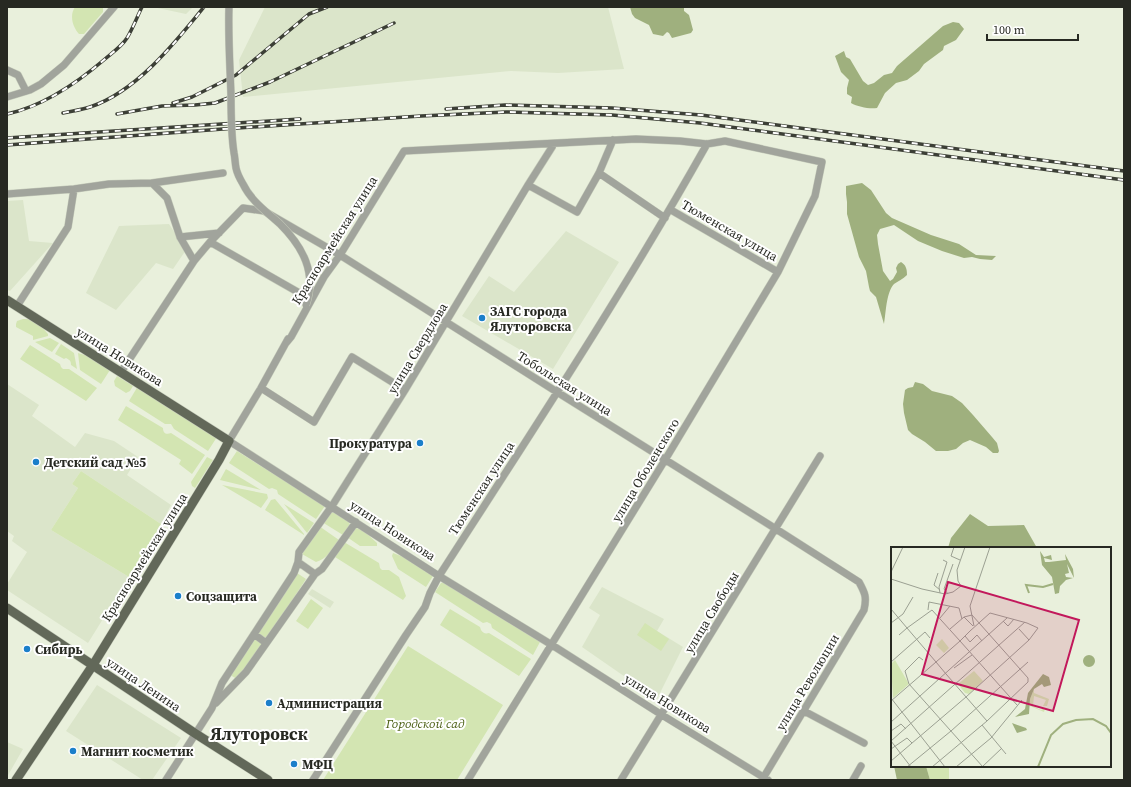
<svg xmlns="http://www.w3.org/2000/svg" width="1131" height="787" viewBox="0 0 1131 787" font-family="'Source Serif 4',serif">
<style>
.built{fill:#dbe5ca}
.green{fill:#d3e5b2}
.water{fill:#9fb07e}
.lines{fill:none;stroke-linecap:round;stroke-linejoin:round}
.minor-casing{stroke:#c6ccbb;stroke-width:8}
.major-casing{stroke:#c6ccbb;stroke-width:10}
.minor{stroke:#a1a49c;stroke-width:7}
.major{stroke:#626859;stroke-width:9}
.rail-casing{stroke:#3c3f36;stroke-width:3.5}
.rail{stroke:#fff;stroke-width:2;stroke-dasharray:6;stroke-linecap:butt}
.minor-bridge-casing{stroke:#c6ccbb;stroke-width:8;stroke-linecap:butt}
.minor-bridge{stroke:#a1a49c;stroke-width:7}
.poi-dot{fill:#1b7fca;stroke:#fff;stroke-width:1.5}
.labels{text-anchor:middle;stroke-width:4;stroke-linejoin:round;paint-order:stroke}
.street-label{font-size:13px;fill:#272922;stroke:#fff}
.poi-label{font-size:13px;font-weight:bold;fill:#272922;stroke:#fff;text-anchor:start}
.park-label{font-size:13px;font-style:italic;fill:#4c6015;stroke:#fff}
.district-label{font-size:17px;font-weight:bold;fill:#272922;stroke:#fff}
.inset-river{fill:none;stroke:#9fb07e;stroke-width:2}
.inset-road{fill:none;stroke:#9ba092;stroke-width:1}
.view{fill:#c2185b;fill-opacity:0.15;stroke:#c2185b;stroke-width:2}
.inset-edge{fill:none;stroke:#272922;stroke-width:2}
</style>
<rect width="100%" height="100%" fill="#e9f0dc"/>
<path class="built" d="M153 7H193L186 14Z
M265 7H608L624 69 558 73 511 71 243 97 239 60Z
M23 200 29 241 53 243 10 291 7 290V201Z
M169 224 186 250 173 269 156 263 116 310 86 293 119 226Z
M566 231 619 262 553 369 462 316 489 276 514 292Z
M7 384 39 405 32 416 75 447 85 433 114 441 138 457 127 475 171 505 161 524 81 471 72 484 78 488 51 530 129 577 88 643 7 590V584L27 552 12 541 14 536 7 531Z
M602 587 664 619 657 631 683 647 657 699 582 647 600 615 589 608Z
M312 589 334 602 330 608 308 594Z
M97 685 181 738 152 780H143L66 731Z
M7 742 23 749 7 777Z"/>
<path class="green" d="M75 7H103V12L84 34H79C73 27 69 16 75 7Z
M23 319C35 318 41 326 48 334V336L33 340V336L16 327V324L17 321Z
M50 338 59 343 52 352 35 342Z
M61 344 74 353 77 369 71 365C71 361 70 360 66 358L64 359 55 354Z
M30 345 60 364 61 367 63 369H69L97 388 86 401 20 359Z
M78 353 91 357 110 370 101 384 80 370Z
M117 376 133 386 130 391 126 393 115 386 114 381Z
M138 386 217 437 208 451 174 429 171 424H165L129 401Z
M126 406 163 428C163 433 166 435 171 433L205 455 192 474 179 464 181 460 118 420Z
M237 451 325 506 316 519 278 494 277 490 272 488 269 489 229 463Z
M207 457 213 460 195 488 192 486 191 482Z
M226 469 261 490 220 480Z
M81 471 161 524 129 577 51 530 78 488 72 484Z
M222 485 267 494 268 498 261 508Z
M275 499 304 534V535L265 510 271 500Z
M284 504 314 523 307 533Z
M331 510 349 522 350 526 343 535 322 522Z
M319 526 339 540C333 549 327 559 316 562L302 554Z
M354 527 364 531 377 543V546H360L347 537Z
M344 542 379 563 380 568 382 570H389L399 577 406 596 403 600 335 557Z
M393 553 406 558 433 576 426 587 398 569 392 556Z
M297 573 306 579 267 639 257 633Z
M441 583H444L540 642 533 655 492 628 491 624 487 622 483 623 435 592Z
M311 599 323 608 308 629 296 621Z
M450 609 480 627 481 630C483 633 485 634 489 633L531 659 519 676 440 625Z
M645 623 669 639 661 651 637 635Z
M254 638 262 644 237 679 230 675Z
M408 646 503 705 457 780H323Z
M926 766H949V780H930Z"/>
<path class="water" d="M630 7H684V11L689 15 693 30 691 33 672 38 669 33 667 32 663 36 653 34 649 25 635 18 632 14Z
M953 22 959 23 964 29 956 40 944 46 943 50 924 64 919 71 907 80 896 83 885 93 877 108C869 109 858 107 851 103L852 97 847 94V88L849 80 841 72 835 56 844 51 846 57 850 59 863 81 868 85 874 83 884 75 892 73 897 66 943 26Z
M862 183 871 190 886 213 892 218 931 235 959 244 976 255 996 256 992 260 980 259 972 257 964 258 942 251 918 241 894 225 880 229 877 235 878 244 883 271 890 281 893 279 897 272 896 268 898 264 901 262C906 265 907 269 907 275 903 279 898 281 894 284 886 293 886 313 884 324L876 297 870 291 869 287 866 271 859 257 847 214V202L846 194V186Z
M915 382 923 384 932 391 952 396 962 403 973 415 992 437 997 443 999 451 998 453H993L986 447 970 440 963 443 956 449 948 451H936L925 442 912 434 908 430 904 413 903 404 905 390 908 388 913 387Z
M970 514 988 526 1024 525 1037 548H948L951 538Z
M894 766H926L930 780H897Z"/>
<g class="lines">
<g class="minor-casing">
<path id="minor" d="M7 70 18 75 26 91
M7 97 30 90 41 84 64 65 114 7
M599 173 665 218
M152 183 223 173
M528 185 577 212 599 173 613 140
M7 194 74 189 109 184 152 183 167 198 180 237 194 261
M671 210 778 272
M180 237 219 233
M210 242 303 295
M17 306 68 227 74 189
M288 339 261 388 229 441 439 576 552 645 662 715 768 780
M286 343 291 337 324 277 340 255 404 151 636 139 680 141 707 144 725 141 822 162 815 196 778 272 665 460 468 780
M121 372 194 261 210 242 243 208 264 211 340 255 557 392 776 529 859 582C865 593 867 597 864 610L762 780
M261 388 314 422 352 357 405 390
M298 562 315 574
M254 634 266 643
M216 703 246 672 315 574 322 569 356 522
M804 711 864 743
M166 780 212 708 222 683 294 573 298 562 299 552 332 506 405 390 528 185 554 144
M313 780 406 635 425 607 430 593 439 576C531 433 624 292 707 144
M621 780 820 456
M853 780 861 766"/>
</g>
<g class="major-casing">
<path id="major" d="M7 300 229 441 219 460 93 665 16 780
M7 608 196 734 268 780"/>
</g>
<use href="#minor" class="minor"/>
<use href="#major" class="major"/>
<g class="rail-casing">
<path id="rail" d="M173 103 192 97 236 75 309 14 327 7
M446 109 505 105 612 108 701 115 1124 171
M63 113C72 111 81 110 90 107 136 92 175 43 204 7
M7 114C44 106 77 83 105 59 112 53 122 46 127 38 133 28 137 17 142 7
M117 114 162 106 195 105 215 103 270 82 394 23
M7 138 300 119
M7 145 223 129 421 116 506 112 612 115 700 123 1124 180"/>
</g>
<use href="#rail" class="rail"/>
<g class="minor-bridge-casing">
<path id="minor-bridge" d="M229 7C228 36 230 66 231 95 231 114 231 134 234 153 235 157 235 163 236 168 237 173 240 179 243 184 251 201 267 212 280 224 303 247 317 273 306 305"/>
</g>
<use href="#minor-bridge" class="minor-bridge"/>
</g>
<g class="poi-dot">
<circle cx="482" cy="318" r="4"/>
<circle cx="420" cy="443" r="4"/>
<circle cx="36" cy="462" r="4"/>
<circle cx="178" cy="596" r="4"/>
<circle cx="27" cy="649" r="4"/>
<circle cx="269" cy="703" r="4"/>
<circle cx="73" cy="751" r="4"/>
<circle cx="294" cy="764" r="4"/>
</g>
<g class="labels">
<g class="street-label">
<text transform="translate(730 230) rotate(30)" y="5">Тюменская улица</text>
<text transform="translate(334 240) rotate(-58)" y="5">Красноармейская улица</text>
<text transform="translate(417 348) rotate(-59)" y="5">улица Свердлова</text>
<text transform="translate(120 356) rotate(32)" y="5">улица Новикова</text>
<text transform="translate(565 383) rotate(32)" y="5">Тобольская улица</text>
<text transform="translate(645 470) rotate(-59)" y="5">улица Оболенского</text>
<text transform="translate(481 488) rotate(-57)" y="5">Тюменская улица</text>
<text transform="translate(393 530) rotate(33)" y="5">улица Новикова</text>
<text transform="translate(144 557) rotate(-58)" y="5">Красноармейская улица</text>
<text transform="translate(711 612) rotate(-59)" y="5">улица Свободы</text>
<text transform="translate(807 682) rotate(-59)" y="5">улица Революции</text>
<text transform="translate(144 684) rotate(34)" y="5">улица Ленина</text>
<text transform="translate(668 703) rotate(32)" y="5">улица Новикова</text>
</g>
<g class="poi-label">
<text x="490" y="316">ЗАГС города<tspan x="490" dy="15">Ялуторовска</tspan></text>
<text x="412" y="448" text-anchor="end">Прокуратура</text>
<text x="44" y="467">Детский сад №5</text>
<text x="186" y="601">Соцзащита</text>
<text x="35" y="654">Сибирь</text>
<text x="277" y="708">Администрация</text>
<text x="81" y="756">Магнит косметик</text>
<text x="302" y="769">МФЦ</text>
</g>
<g class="park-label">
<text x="425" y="728">Городской сад</text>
</g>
<g class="district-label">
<text x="259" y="740">Ялуторовск</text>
</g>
</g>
<g transform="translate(891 547)">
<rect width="220" height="220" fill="#e9f0dc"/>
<path d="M51 92 58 101 53 106 45 98ZM4 113 18 137 2 151 0 117ZM83 124 92 134 78 147 74 146 67 137ZM143 142V146L158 152 156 159H152L155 153 143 149 142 159 150 163 154 161 153 165 139 159V152Z" fill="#d3e5b2"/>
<path d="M149 4 153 10 160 8 161 13 153 11 154 15H158L175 13 174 7 182 22 183 31 176 17 178 26 174 27 175 30 182 31 175 33 169 39 168 46 164 47 161 30 151 18ZM192 114a6 6 0 1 1 12 0a6 6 0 1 1-12 0ZM152 127 158 130 160 138 153 140 151 137 143 142 139 152 138 167 124 170 134 162 137 146ZM121 176 135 181 136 183 126 186Z" fill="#9fb07e"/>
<path class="inset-river" d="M138 46 135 38 152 40 162 37M147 220 160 188 172 177 185 173 202 172 215 179 220 186"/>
<path class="inset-road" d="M63 0 60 9 69 13M0 25 12 0M47 26 43 38 49 43M0 32 31 42 54 47 62 45 70 39 67 34 66 23 74 0M49 46 48 40 56 15 52 13M57 47 53 42 62 17M0 62 16 81 8 88M37 63 38 55 68 61 71 72M73 70 82 79M49 71 59 59M112 74 117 79 123 72M0 76 12 67 22 50M83 79 79 59 99 0M59 82 73 70 81 68 137 131V135L96 174M128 82 138 93M79 84 69 94 126 158M74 89 79 95 86 88 91 94M32 113 28 110 14 124 18 137 92 220M0 115 34 85 39 91M63 121 81 108M0 151 54 220M0 154 45 115 69 94 41 63 16 81 45 115 55 127 96 174 41 220M0 175 116 71M91 178 115 207M0 184 10 177 15 182M0 194 134 75M0 194 20 220M0 202 16 191 21 196M0 214 75 150 138 93 147 81 136 76 99 66 79 84M16 220 60 184 137 115M65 220 100 191 131 153M91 220 111 201"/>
<path class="view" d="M57 35 188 73 162 164 31 127Z"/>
<rect width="220" height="220" class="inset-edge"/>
</g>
<rect width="1131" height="787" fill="none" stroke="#272922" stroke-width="16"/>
<path d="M987 34v6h91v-6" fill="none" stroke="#272922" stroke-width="2"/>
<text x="993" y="34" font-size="12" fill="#272922" stroke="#ffffff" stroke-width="3" paint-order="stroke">100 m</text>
</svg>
